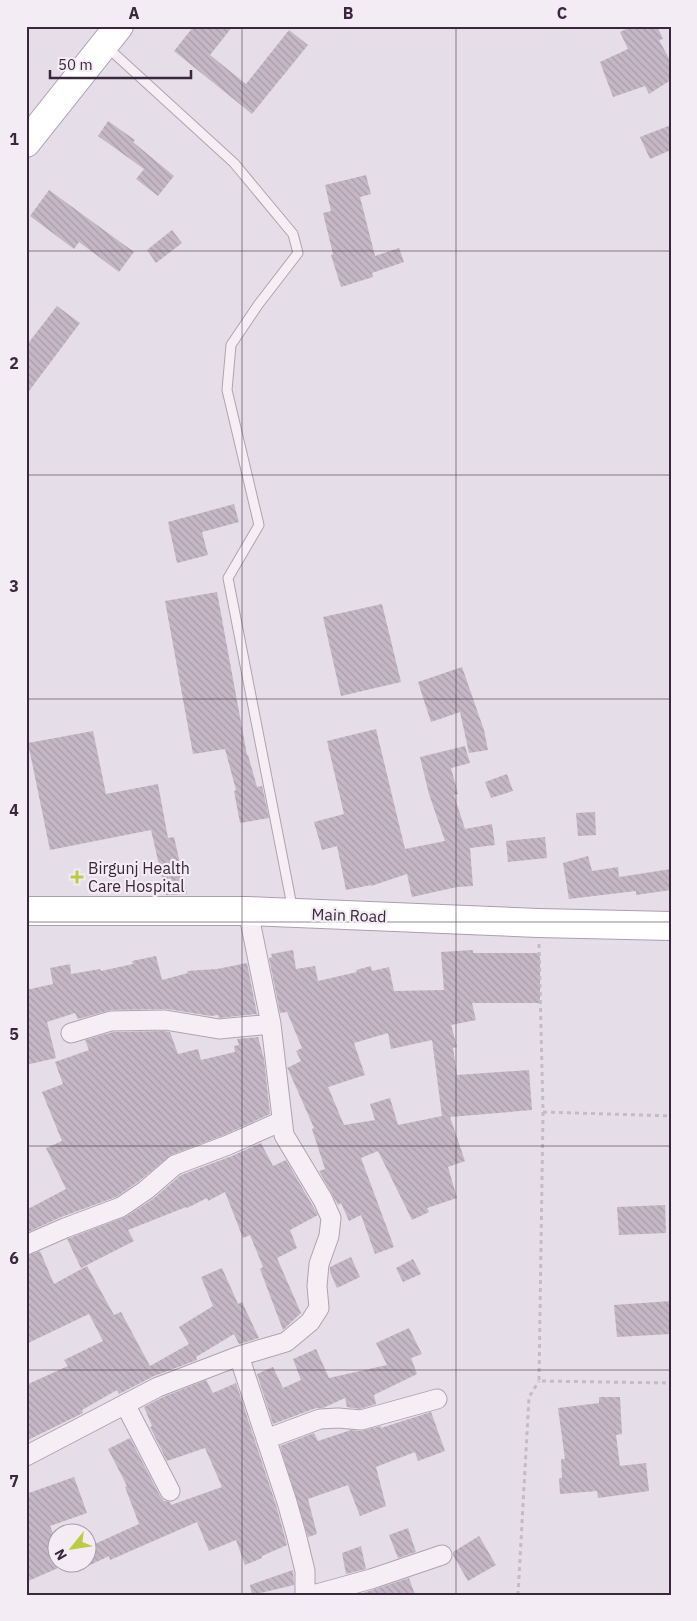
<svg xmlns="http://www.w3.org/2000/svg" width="697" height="1621" viewBox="0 0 697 1621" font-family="'IBM Plex Sans',sans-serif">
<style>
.building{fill:url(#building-back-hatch);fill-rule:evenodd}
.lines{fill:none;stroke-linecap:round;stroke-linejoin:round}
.lane-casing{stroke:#afa3b1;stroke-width:11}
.street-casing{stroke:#afa3b1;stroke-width:21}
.primary-casing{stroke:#af9cb2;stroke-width:30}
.path{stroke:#c5bbc5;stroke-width:3;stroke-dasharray:4 4;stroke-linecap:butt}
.lane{stroke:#f5eff5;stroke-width:9}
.street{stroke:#f5eff5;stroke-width:19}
.primary{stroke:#fff;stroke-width:28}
.grid{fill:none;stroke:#3b273d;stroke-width:1;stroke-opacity:0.55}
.poi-dot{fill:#bbcb42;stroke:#f3ecf4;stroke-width:2}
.labels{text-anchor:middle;stroke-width:4.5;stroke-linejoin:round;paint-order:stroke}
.poi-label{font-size:16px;fill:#3b273d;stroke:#f3ecf4;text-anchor:start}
.street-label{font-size:16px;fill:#3b273d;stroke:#f3ecf4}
.neatline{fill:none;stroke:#3b273d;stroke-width:2}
.grid-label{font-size:16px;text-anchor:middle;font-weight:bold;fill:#3b273d}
</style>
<defs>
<pattern id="building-back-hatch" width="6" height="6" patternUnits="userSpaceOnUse" patternTransform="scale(1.25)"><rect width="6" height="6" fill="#c5b7c6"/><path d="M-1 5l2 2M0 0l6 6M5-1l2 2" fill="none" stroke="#aa9dab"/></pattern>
</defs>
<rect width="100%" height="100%" fill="#e5dde7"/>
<path class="building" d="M194 26H233L210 55 246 84 289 30 308 45 252 114 174 51Z
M633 26H657L663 39 659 40 671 62V80L649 94 645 86 613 97 600 62 628 49 620 32Z
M108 121 135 140 133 142 174 176 158 196 136 179 144 169 98 136Z
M671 125V150L650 159 640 137Z
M366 175 371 194 360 197 375 256 399 248 404 262 372 273 373 277 341 287 331 255 333 254 323 213 331 211 325 185Z
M49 190 134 252 119 272 79 242 74 249 30 216Z
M172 230 182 243 156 263 147 250Z
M57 306 80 323 26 395V346Z
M234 504 239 522 202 532 208 555 177 563 168 522Z
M217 592 247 755H248L257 787 262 786 269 818 240 823 234 791 236 790 225 749 193 754 165 601Z
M382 604 401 682 341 696 323 617Z
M462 667 484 730 488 750 469 753 460 712 431 722 418 682Z
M376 729 405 849 445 841 429 794 420 757 465 746 470 763 451 768 458 794 454 795 465 829 492 824 495 845 470 848 473 886 457 887 412 897 407 874 371 886V885L346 890 337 846 322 850 314 822 344 814 327 741Z
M93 731 106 794 158 784 168 838 174 837 187 894 166 895 151 830 50 850 28 743Z
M507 774 513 791 491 798 485 782Z
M595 812 596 835 578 836 576 813Z
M545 837 547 858 508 862 506 841Z
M588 856 592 871 618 867 619 877 671 869V890L636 895V891L569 899 563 863Z
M293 950 296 969 315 966 318 981 357 972 356 970 371 966 372 971 389 967 394 991 444 990 441 952 473 950V953H540V1003H472L476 1020 451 1025 457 1047 453 1048 457 1075 529 1070 532 1110 450 1117 465 1161 448 1167 457 1198 427 1208 429 1212 412 1220 378 1151 361 1158 394 1247 375 1254 361 1215 349 1221 341 1203 338 1205 319 1171 325 1169 312 1129 314 1128 288 1069 287 1068 301 1061 296 1051 302 1048 287 1012 280 1013 269 958 272 957 271 954ZM388 1033 391 1049 432 1040 442 1116 398 1125 390 1098 370 1104 375 1120 344 1125 328 1087 365 1075 354 1043Z
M156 956 162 980 188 973 187 971 217 969 247 963 257 1014 219 1018 218 1015 211 1016 167 1009 111 1010 78 1019 75 1013 47 1022 56 1058 26 1065V990L53 984 50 968 70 964 71 974 100 969 101 971 133 964 132 961Z
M164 1031 170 1032 178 1054 198 1049 201 1060 235 1052 234 1046 239 1045 237 1039 258 1037 264 1059 270 1114 224 1135 171 1155 139 1181 116 1197 61 1217 26 1233V1210L66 1189 46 1148 62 1141 42 1092 63 1084 55 1062 89 1050 85 1040 113 1032Z
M261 1143 273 1166 286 1160 318 1215 290 1230 297 1248 277 1258 301 1313 283 1330 260 1269 263 1267 250 1235 243 1238 225 1192 208 1201 207 1198 187 1208 186 1207 128 1230 134 1241 81 1268 67 1239 127 1216 153 1199 181 1175 232 1156Z
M665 1205 666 1233 619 1235 617 1207Z
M40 1251 54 1284 87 1266 114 1315 121 1312 150 1366 189 1344 179 1327 213 1306 201 1277 222 1268 238 1304 242 1302 259 1338 239 1344 234 1334 196 1357 197 1360 154 1376 119 1394 117 1390 82 1410 83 1413 26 1441V1385L68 1366 64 1360 103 1341 89 1314 26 1344V1256Z
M351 1257 360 1277 337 1288 330 1272V1267Z
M413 1259 421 1274 403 1282 396 1268Z
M671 1301V1334L617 1337 614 1305Z
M409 1328 422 1354 411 1358 417 1374 374 1395 376 1404 360 1409 347 1407 345 1398 323 1408H316L273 1424 257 1374 273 1367 283 1388 301 1380 293 1359 316 1349 329 1378 387 1365 376 1343Z
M206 1380 213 1393 236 1383 276 1505 287 1545 262 1556V1558L245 1565 236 1540 209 1551 197 1522 110 1560 109 1556 88 1566V1547L139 1524 125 1487 127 1486 108 1449 130 1438 160 1496 164 1501 170 1502 171 1505 222 1487 205 1448 167 1461 150 1427 152 1426 144 1407 163 1397Z
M599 1397H620L622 1434 616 1435 620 1466 646 1463 649 1491 598 1498 597 1491 560 1494 559 1478H562L561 1459H565L558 1408 599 1403Z
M431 1412 445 1451 418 1461 415 1452 376 1467 386 1506 360 1516 348 1485 308 1499 317 1534 308 1537 280 1446 314 1433 318 1441 351 1430 360 1431 381 1426V1428Z
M74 1477 87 1513 50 1526 58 1545V1568L26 1582V1494Z
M408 1528 416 1552 398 1558 389 1535Z
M479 1536 496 1565 468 1581 453 1555V1552Z
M361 1546 366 1569 346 1574 342 1553Z
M293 1570 294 1585 252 1595 250 1585Z
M409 1578 415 1595H360V1594Z"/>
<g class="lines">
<g class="lane-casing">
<path id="lane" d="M107 47 234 163 293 234 298 253 258 305 231 345 227 390 259 525 228 578 293 911"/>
</g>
<g class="street-casing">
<path id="street" d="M71 1033 111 1021 165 1020 219 1029 271 1024
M26 1245 65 1228 121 1207 146 1190 175 1165 228 1145 282 1121
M239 1356 287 1502 296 1534 305 1571V1595
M125 1404 170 1491
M266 1439 320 1419 338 1418 361 1420 437 1399
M26 1456 158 1387 239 1356 286 1342 310 1322 319 1308 317 1286 319 1264 329 1236 331 1218 323 1200 284 1135 271 1024 248 911
M313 1595 371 1579 442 1555"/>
</g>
<g class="primary-casing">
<path id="primary" d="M26 143 119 26
M26 911H248L538 923 671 926"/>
</g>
<path class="path" d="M539 944 543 1112 539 1381 671 1383
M543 1112 671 1116
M518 1595 529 1397 539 1381"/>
<use href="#lane" class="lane"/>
<use href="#street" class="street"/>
<use href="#primary" class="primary"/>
</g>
<path class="grid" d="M242 26V1595M456 26V1595M26 251H671M26 475H671M26 699H671M26 922H671M26 1146H671M26 1370H671"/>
<path class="poi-dot" d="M74.5 869.5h5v5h5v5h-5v5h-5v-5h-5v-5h5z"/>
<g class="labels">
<g class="poi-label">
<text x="88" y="874">Birgunj Health<tspan x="88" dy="18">Care Hospital</tspan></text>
</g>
<g class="street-label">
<text transform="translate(349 915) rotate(2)" y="6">Main Road</text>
</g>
</g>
<rect width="697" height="1621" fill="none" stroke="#f3ecf4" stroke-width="55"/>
<g transform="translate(72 1548) rotate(240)"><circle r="24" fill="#f3ecf4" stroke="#a99dab"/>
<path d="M0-4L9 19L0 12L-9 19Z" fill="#bbcb42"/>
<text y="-8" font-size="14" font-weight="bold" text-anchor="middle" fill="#3b273d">N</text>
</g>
<path d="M50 70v8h141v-8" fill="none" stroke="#3b273d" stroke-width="2.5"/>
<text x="58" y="70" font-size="15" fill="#3b273d" stroke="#f3ecf4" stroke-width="4" paint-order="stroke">50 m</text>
<rect x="28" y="28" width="642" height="1566" class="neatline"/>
<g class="grid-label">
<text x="134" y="19">A</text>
<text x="348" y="19">B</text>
<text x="562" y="19">C</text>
<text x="14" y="145">1</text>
<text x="14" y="369">2</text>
<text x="14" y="592">3</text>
<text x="14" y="816">4</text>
<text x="14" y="1040">5</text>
<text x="14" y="1264">6</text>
<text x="14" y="1487">7</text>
</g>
</svg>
